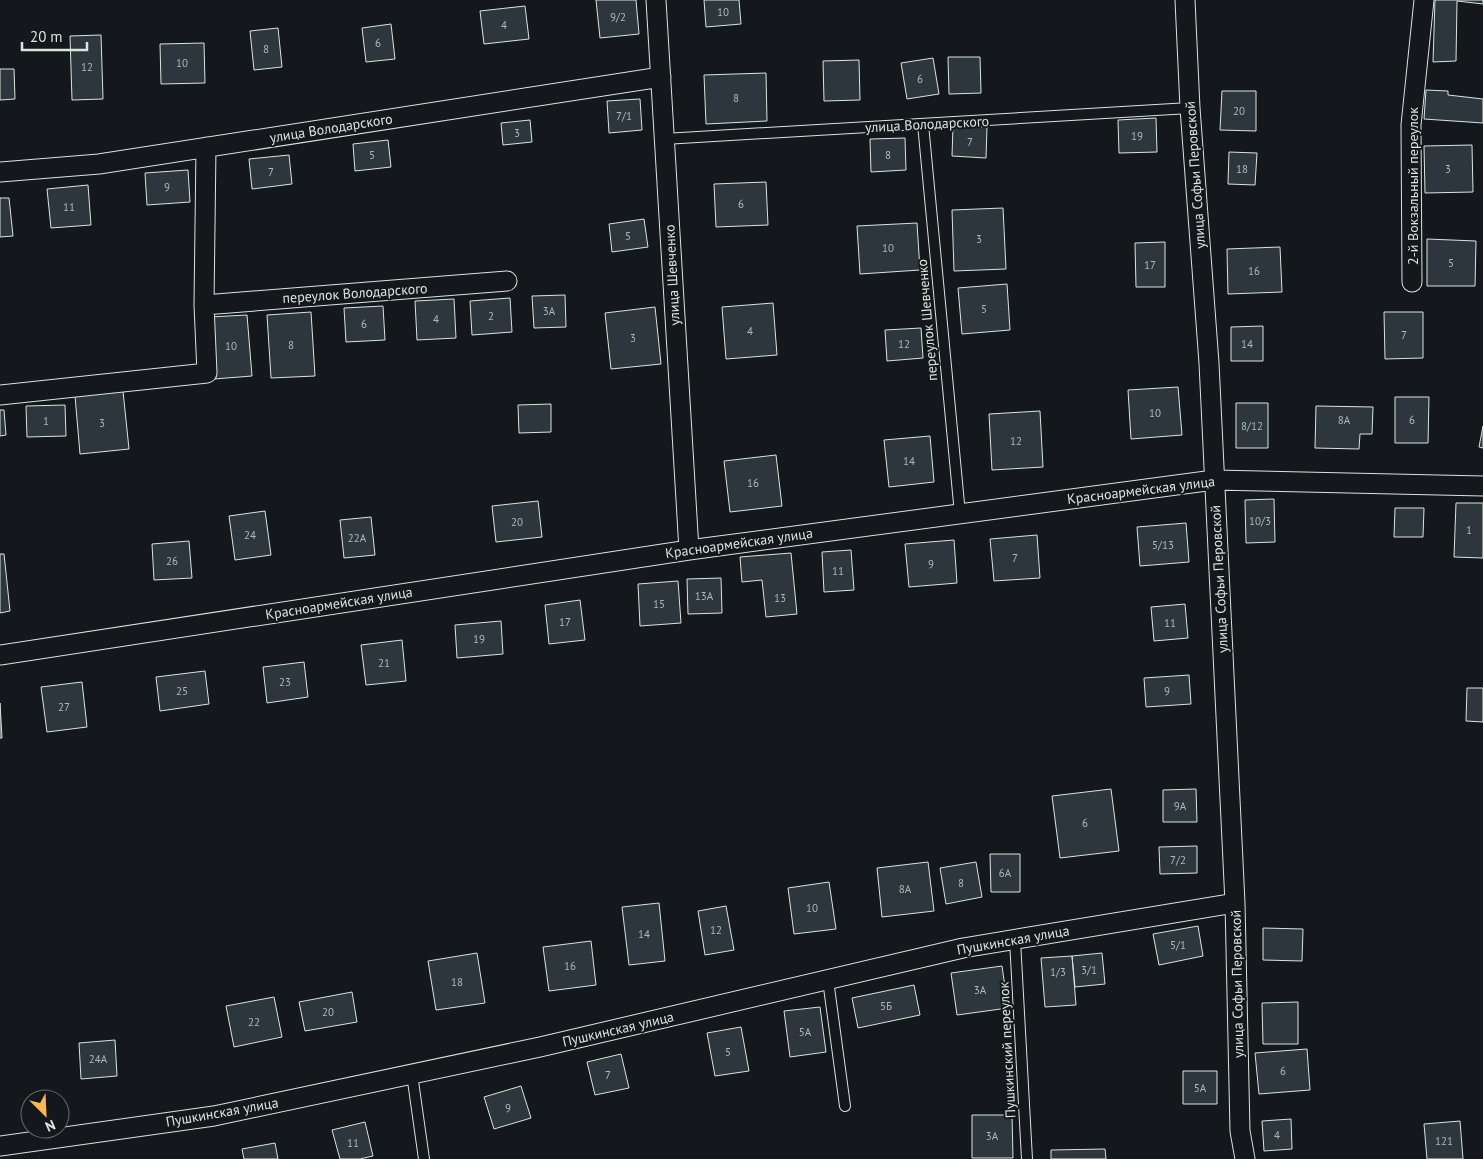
<svg xmlns="http://www.w3.org/2000/svg" width="1483" height="1159" viewBox="0 0 1483 1159" font-family="'PT Sans',sans-serif">
<style>
.building{fill:#2c363c;stroke:#d8e6dc}
.lines{fill:none;stroke-linecap:round;stroke-linejoin:round}
.service-casing{stroke:#d8e6dc;stroke-width:12}
.minor-casing{stroke:#d8e6dc;stroke-width:21}
.service{stroke:#14181c;stroke-width:10}
.minor{stroke:#14181c;stroke-width:19}
.labels{text-anchor:middle;stroke-width:4;stroke-linejoin:round;paint-order:stroke}
.number-label{font-size:11px;fill:#adbab4}
.street-label{font-size:14px;fill:#d8e6dc;stroke:#14181c}
</style>
<rect width="100%" height="100%" fill="#14181c"/>
<path class="building" d="M596 0H636L639 34 600 38Z
M704 0H739L741 24 706 27Z
M1435 0H1483V4L1457 1 1456 61 1433 62Z
M525 6 529 39 484 44 480 11Z
M391 24 395 59 366 62 362 28Z
M278 28 282 67 254 70 250 31Z
M101 35 103 99 72 100 70 36Z
M204 43 205 83 161 84 160 44Z
M948 57H980L981 93 949 94Z
M933 58 939 94 907 99 901 63Z
M859 60 860 100 824 101 823 61Z
M0 69H14L15 99 0 100Z
M766 73 767 121 706 124 704 75Z
M1426 90 1448 91V95L1483 99V123L1424 119Z
M1222 91H1256V131L1220 130Z
M640 99 642 130 609 133 607 101Z
M1156 118 1157 152 1119 153 1118 120Z
M530 120 532 142 503 145 501 123Z
M953 126 987 127 986 158 952 156Z
M905 138 906 170 871 172 870 139Z
M388 140 391 167 355 171 353 144Z
M1472 145 1473 192 1425 193 1424 146Z
M1229 152 1257 153 1255 185 1228 184Z
M289 155 292 184 252 189 249 159Z
M188 170 190 202 147 205 145 173Z
M766 182 768 225 716 227 714 184Z
M88 185 91 225 51 228 47 189Z
M0 198H9L13 236 0 237Z
M1003 208 1006 269 954 271 952 210Z
M644 219 648 247 612 252 609 224Z
M917 223 920 270 860 274 857 226Z
M1427 239 1476 241 1475 286H1427Z
M1165 242V287H1136L1135 243Z
M1280 247 1282 292 1228 294 1227 249Z
M1007 284 1010 330 962 334 958 288Z
M565 295 566 327 534 328 532 296Z
M510 298 512 332 472 335 470 301Z
M454 299 456 338 417 340 415 301Z
M773 303 777 355 726 359 722 307Z
M383 306 385 340 346 342 344 308Z
M655 307 661 364 611 369 605 313Z
M311 312 315 376 271 378 267 315Z
M1384 312H1423V358L1385 359Z
M247 315 252 376 214 379 210 317Z
M1263 326V361H1231V327Z
M921 328 923 358 887 361 885 330Z
M1178 387 1182 435 1131 439 1128 390Z
M123 391 129 449 80 454 75 396Z
M1395 397H1429L1428 443H1395Z
M1236 403H1268V448H1236Z
M551 404V432L519 433 518 405Z
M65 405 66 436 27 437 26 406Z
M1316 406 1373 407 1372 434H1360L1359 449 1315 448Z
M0 410H4L6 435 0 436Z
M1040 411 1043 467 992 470 989 414Z
M1483 426V448L1479 447Z
M930 436 934 482 889 487 884 440Z
M776 455 782 506 730 512 724 461Z
M1274 499 1275 542 1246 543 1245 500Z
M538 501 542 537 496 542 492 506Z
M1456 503H1483V558L1454 557Z
M1395 508H1424L1423 537H1394Z
M265 511 271 555 235 560 229 516Z
M371 517 375 555 344 558 340 520Z
M1186 523 1189 562 1140 566 1137 527Z
M1037 535 1040 578 994 581 990 539Z
M954 540 957 583 909 587 905 544Z
M189 541 192 578 154 580 152 544Z
M851 550 854 590 824 592 822 552Z
M791 553 797 614 766 617 762 580 742 582 740 557Z
M0 554H4L10 611 0 613Z
M721 578 722 613 688 614 687 579Z
M678 581 681 623 640 626 638 584Z
M580 600 585 640 549 644 545 605Z
M1185 604 1188 638 1154 641 1151 607Z
M501 621 503 654 457 658 455 625Z
M402 640 406 681 366 685 361 645Z
M304 662 308 697 267 703 263 667Z
M205 671 209 704 160 711 156 677Z
M1189 675 1191 704 1146 707 1144 678Z
M82 682 87 727 47 732 41 687Z
M1467 688H1483V722L1466 721Z
M0 703 2 738H0Z
M1111 789 1119 851 1060 858 1052 796Z
M1196 789 1197 822H1163V790Z
M1197 846V873L1160 874 1159 847Z
M990 854H1020V892H991Z
M928 862 934 911 882 917 877 868Z
M976 862 982 897 946 904 940 868Z
M829 882 836 929 794 934 788 888Z
M659 903 665 961 629 965 622 907Z
M726 906 734 950 705 955 698 911Z
M1198 926 1203 956 1159 965 1153 934Z
M1263 928 1303 929 1302 961 1263 960Z
M591 941 596 985 549 991 543 947Z
M477 953 485 1003 436 1010 428 961Z
M1102 953 1105 984 1075 987 1072 956Z
M1072 956 1076 1005 1045 1007 1041 958Z
M1002 966 1008 1008 957 1015 951 973Z
M914 985 920 1015 858 1028 852 998Z
M352 992 357 1022 305 1031 299 1002Z
M274 997 282 1037 234 1047 226 1006Z
M1298 1002V1044H1263L1262 1003Z
M820 1007 826 1052 790 1057 784 1011Z
M741 1027 749 1071 715 1076 707 1033Z
M115 1040 117 1076 81 1079 79 1043Z
M1307 1049 1310 1090 1259 1094 1255 1053Z
M621 1054 629 1088 595 1095 587 1062Z
M1183 1071H1217V1104H1183Z
M521 1086 531 1118 494 1129 484 1097Z
M972 1115H1012L1013 1158H972Z
M1291 1119 1292 1149 1264 1151 1262 1121Z
M1460 1121 1463 1159H1427L1424 1124Z
M365 1122 373 1156 360 1159H340L332 1130Z
M275 1143 278 1159H244L242 1149Z
M1105 1149 1106 1159H1051V1150Z"/>
<g class="lines">
<g class="service-casing">
<path id="service" d="M923 124 960 514
M664 139 1190 108
M1015 940 1027 1159
M828 980 845 1106
M412 1074 424 1159"/>
</g>
<g class="minor-casing">
<path id="minor" d="M656 0 689 550
M1185 0 1190 108 1209 363 1235 903 1240 1131 1245 1159
M0 172 99 164 661 77
M1412 282 1411 125 1424 0
M204 305 206 147
M0 395 207 373 204 305 507 281
M0 655 689 550 1214 480 1483 486
M0 1146 214 1116 540 1047 963 948 1235 903"/>
</g>
<use href="#service" class="service"/>
<use href="#minor" class="minor"/>
</g>
<g class="labels">
<g class="number-label">
<text x="723" y="16">10</text>
<text x="618" y="21">9/2</text>
<text x="504" y="29">4</text>
<text x="378" y="47">6</text>
<text x="266" y="53">8</text>
<text x="182" y="67">10</text>
<text x="87" y="71">12</text>
<text x="920" y="83">6</text>
<text x="736" y="102">8</text>
<text x="1239" y="115">20</text>
<text x="624" y="120">7/1</text>
<text x="517" y="137">3</text>
<text x="1137" y="140">19</text>
<text x="970" y="146">7</text>
<text x="372" y="159">5</text>
<text x="888" y="159">8</text>
<text x="1242" y="173">18</text>
<text x="1448" y="173">3</text>
<text x="271" y="176">7</text>
<text x="167" y="191">9</text>
<text x="741" y="208">6</text>
<text x="69" y="211">11</text>
<text x="628" y="240">5</text>
<text x="979" y="243">3</text>
<text x="888" y="252">10</text>
<text x="1451" y="267">5</text>
<text x="1150" y="269">17</text>
<text x="1254" y="275">16</text>
<text x="984" y="313">5</text>
<text x="549" y="315">3А</text>
<text x="491" y="320">2</text>
<text x="436" y="323">4</text>
<text x="364" y="328">6</text>
<text x="750" y="335">4</text>
<text x="1404" y="339">7</text>
<text x="633" y="342">3</text>
<text x="904" y="348">12</text>
<text x="1247" y="348">14</text>
<text x="291" y="349">8</text>
<text x="231" y="350">10</text>
<text x="1155" y="417">10</text>
<text x="1344" y="424">8А</text>
<text x="1412" y="424">6</text>
<text x="46" y="425">1</text>
<text x="102" y="427">3</text>
<text x="1252" y="430">8/12</text>
<text x="1016" y="445">12</text>
<text x="909" y="465">14</text>
<text x="753" y="487">16</text>
<text x="1260" y="525">10/3</text>
<text x="517" y="526">20</text>
<text x="1469" y="534">1</text>
<text x="250" y="539">24</text>
<text x="357" y="542">22А</text>
<text x="1163" y="549">5/13</text>
<text x="1015" y="562">7</text>
<text x="172" y="565">26</text>
<text x="931" y="568">9</text>
<text x="838" y="575">11</text>
<text x="704" y="600">13А</text>
<text x="780" y="602">13</text>
<text x="659" y="608">15</text>
<text x="565" y="626">17</text>
<text x="1170" y="627">11</text>
<text x="479" y="643">19</text>
<text x="384" y="667">21</text>
<text x="285" y="686">23</text>
<text x="182" y="695">25</text>
<text x="1167" y="695">9</text>
<text x="64" y="711">27</text>
<text x="1180" y="810">9А</text>
<text x="1085" y="827">6</text>
<text x="1178" y="864">7/2</text>
<text x="1005" y="877">6А</text>
<text x="961" y="887">8</text>
<text x="905" y="893">8А</text>
<text x="812" y="912">10</text>
<text x="716" y="934">12</text>
<text x="644" y="938">14</text>
<text x="1178" y="949">5/1</text>
<text x="570" y="970">16</text>
<text x="1089" y="974">3/1</text>
<text x="1058" y="976">1/3</text>
<text x="457" y="986">18</text>
<text x="980" y="994">3А</text>
<text x="886" y="1010">5Б</text>
<text x="328" y="1016">20</text>
<text x="254" y="1026">22</text>
<text x="805" y="1036">5А</text>
<text x="728" y="1056">5</text>
<text x="98" y="1063">24А</text>
<text x="1283" y="1075">6</text>
<text x="608" y="1079">7</text>
<text x="1200" y="1092">5А</text>
<text x="508" y="1112">9</text>
<text x="1277" y="1139">4</text>
<text x="992" y="1140">3А</text>
<text x="1444" y="1145">121</text>
<text x="353" y="1147">11</text>
</g>
<g class="street-label">
<text transform="translate(927 124) rotate(-3)" y="5">улица Володарского</text>
<text transform="translate(331 128) rotate(-9)" y="5">улица Володарского</text>
<text transform="translate(1195 175) rotate(-94)" y="5">улица Софьи Перовской</text>
<text transform="translate(1413 186) rotate(-90)" y="5">2-й Вокзальный переулок</text>
<text transform="translate(672 275) rotate(-93)" y="5">улица Шевченко</text>
<text transform="translate(355 293) rotate(-4)" y="5">переулок Володарского</text>
<text transform="translate(927 320) rotate(-95)" y="5">переулок Шевченко</text>
<text transform="translate(1141 490) rotate(-7)" y="5">Красноармейская улица</text>
<text transform="translate(739 543) rotate(-8)" y="5">Красноармейская улица</text>
<text transform="translate(1219 579) rotate(-93)" y="5">улица Софьи Перовской</text>
<text transform="translate(339 603) rotate(-9)" y="5">Красноармейская улица</text>
<text transform="translate(1013 940) rotate(-10)" y="5">Пушкинская улица</text>
<text transform="translate(1237 984) rotate(-91)" y="5">улица Софьи Перовской</text>
<text transform="translate(618 1029) rotate(-13)" y="5">Пушкинская улица</text>
<text transform="translate(1007 1050) rotate(-93)" y="5">Пушкинский переулок</text>
<text transform="translate(222 1112) rotate(-10)" y="5">Пушкинская улица</text>
</g>
</g>
<g transform="translate(45 1114) rotate(156)"><circle r="24" fill="#14181c" stroke="#626a69"/>
<path d="M0-4L9 19L0 12L-9 19Z" fill="#ffb74d"/>
<text y="-8" font-size="14" font-weight="bold" text-anchor="middle" fill="#d8e6dc">N</text>
</g>
<path d="M22 42v8h65v-8" fill="none" stroke="#d8e6dc" stroke-width="2.5"/>
<text x="30" y="42" font-size="15" fill="#d8e6dc" stroke="#14181c" stroke-width="4" paint-order="stroke">20 m</text>
</svg>
